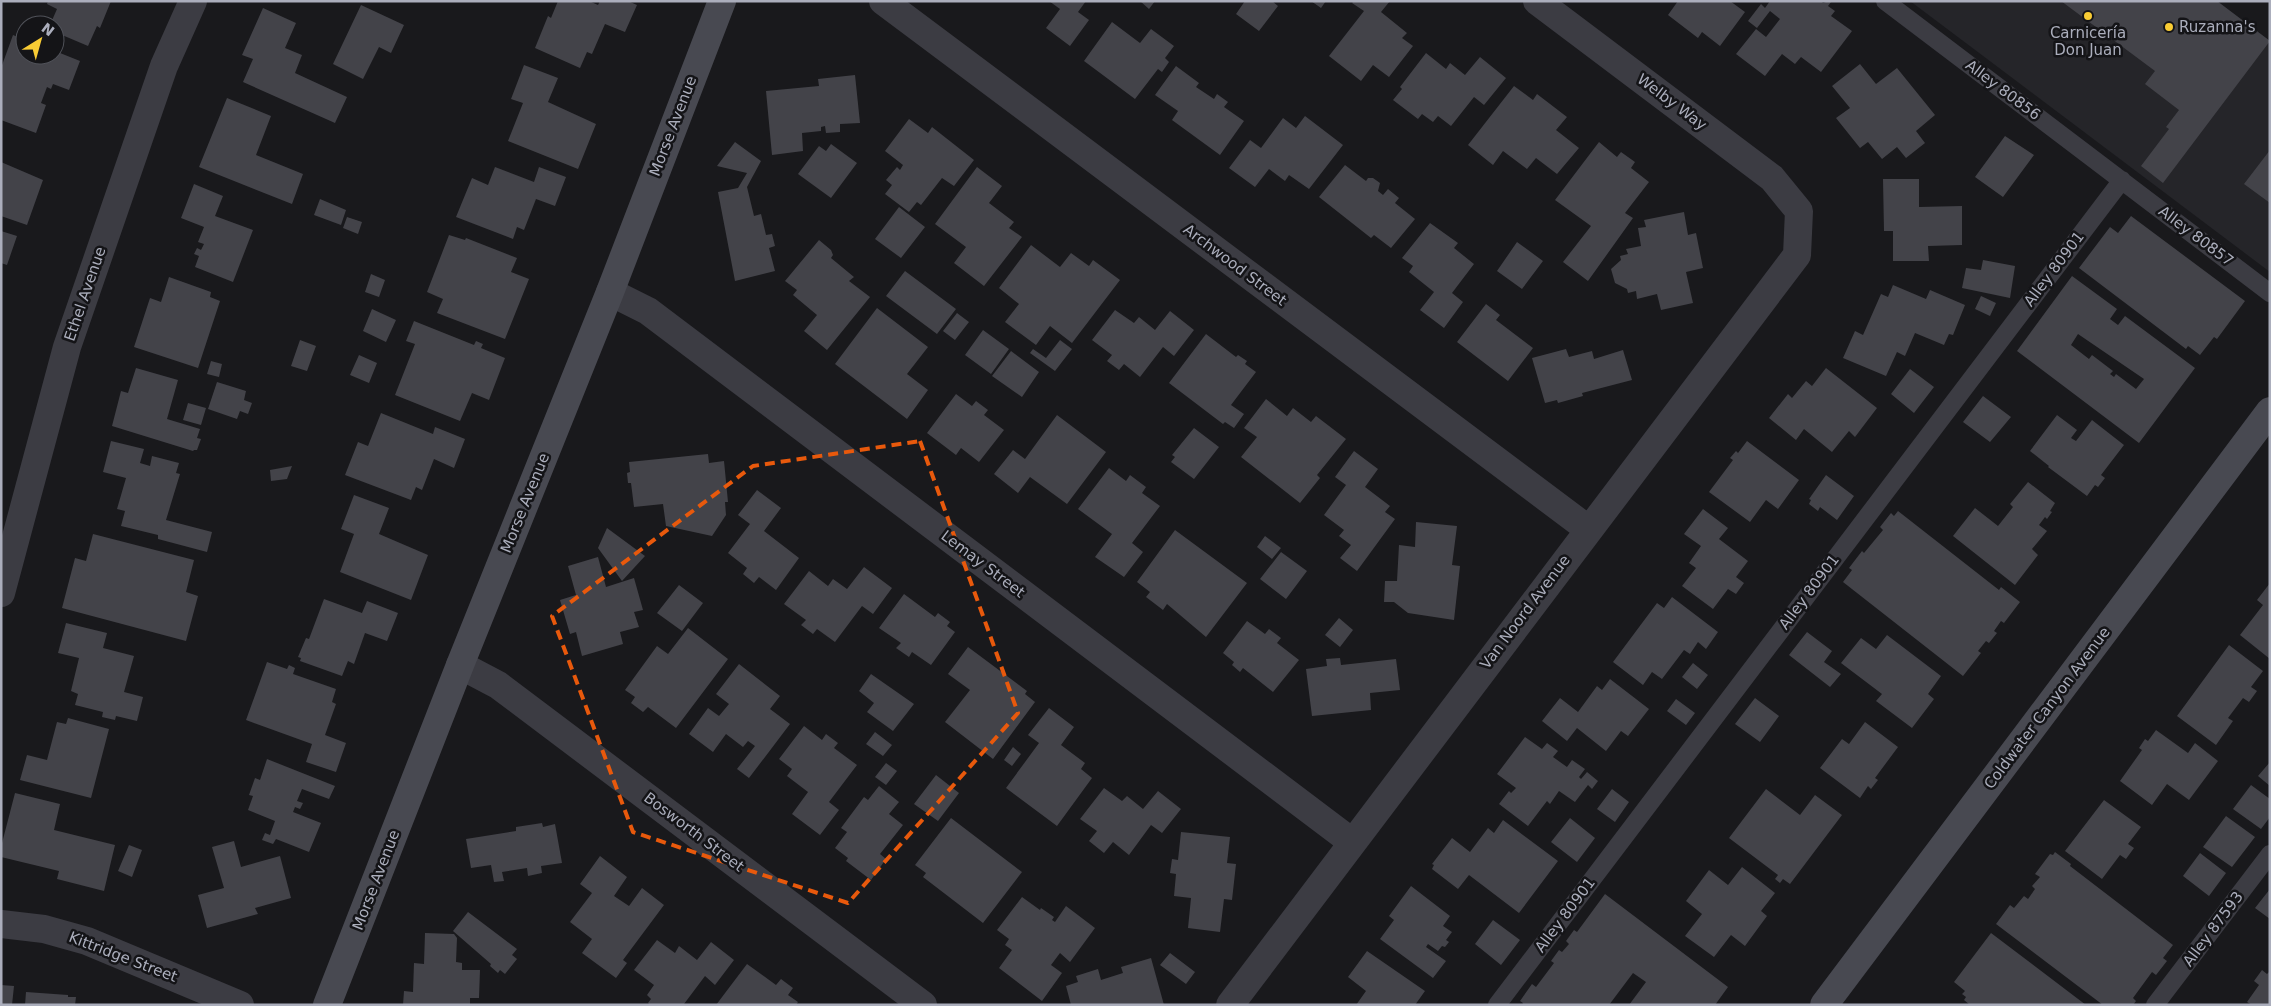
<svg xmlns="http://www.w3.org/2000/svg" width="2271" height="1006" viewBox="0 0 2271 1006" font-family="'DejaVu Sans',sans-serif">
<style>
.built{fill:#252529}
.building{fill:#434349;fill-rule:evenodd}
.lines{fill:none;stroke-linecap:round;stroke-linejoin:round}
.lane{stroke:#3c3c43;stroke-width:18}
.street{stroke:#3c3c43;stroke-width:28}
.secondary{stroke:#484951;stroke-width:28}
.marked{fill:none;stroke:#e8590c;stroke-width:4;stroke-dasharray:10 6;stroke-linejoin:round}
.poi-dot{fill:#f9cc34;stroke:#141417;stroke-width:2}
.labels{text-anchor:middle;stroke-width:5;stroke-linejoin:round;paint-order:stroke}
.poi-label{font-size:15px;fill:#abaebc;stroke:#141417;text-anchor:start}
.street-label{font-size:15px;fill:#abaebc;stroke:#141417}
</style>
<rect width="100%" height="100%" fill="#19191c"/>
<path class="built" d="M1910 1H2217L2270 41V272Z"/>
<path class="building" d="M48 1H111L100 28 97 26 88 46 55 32V25H50L57 9 47 4Z
M558 1H589L598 5 600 1H628L637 5 625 32 605 24 592 54 587 52 580 68 535 48 548 16 551 18Z
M1049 1H1086L1078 12 1089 20 1070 46 1046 28 1060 9Z
M1140 1H1155L1149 9Z
M1245 1H1272L1278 6 1259 31 1236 14Z
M1311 1H1326L1321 8Z
M1354 1H1390L1381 12 1407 33 1402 38 1413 46 1389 77 1373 65 1361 81 1329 56 1364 11 1352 3Z
M1678 1H1730L1745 12 1720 46 1702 32 1698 38 1668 15Z
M1770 1H1821L1823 3 1829 1 1831 2 1828 6 1835 11 1831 16 1852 31 1821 72 1801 57 1795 64 1782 54 1765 76 1736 54 1756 29 1766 37 1780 19 1770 11 1757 28 1748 21 1761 4 1765 8Z
M2061 1H2217L2270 41 2163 183 2141 166 2169 129 2166 127 2179 110 2145 84 2155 71Z
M361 5 404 25 391 53 379 47 363 79 333 64Z
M263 8 296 23 285 48 302 55 295 73 347 97 335 123 243 82 253 59 242 55Z
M1112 22 1140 43 1151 29 1174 46 1165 58 1169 62 1162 72 1158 69 1135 99 1084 61Z
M13 35 25 40V55H55V51L80 61 69 90 53 84 51 89 47 87 41 103 46 105 36 133 1 120V68Z
M1426 53 1446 69 1450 63 1465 75 1480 57 1506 78 1484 105 1474 97 1451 126 1438 116 1433 122 1422 114 1418 119 1393 100 1402 89 1400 87Z
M1860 64 1876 84 1897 68 1935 115 1916 131 1925 143 1906 158 1897 147 1882 159 1868 142 1860 148 1836 118 1850 108 1832 86Z
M524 65 558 78 548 102 596 124 578 169 508 141 523 103 511 99Z
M1176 66 1199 83 1196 87 1214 99 1217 94 1228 102 1224 107 1244 121 1220 155 1172 120 1178 111 1155 95Z
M855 75 860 123 840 124V132L826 133 825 126 821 127V131L802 133 803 151 772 155 766 91 819 86 818 79Z
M1514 86 1533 100 1537 94 1567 117 1556 130 1579 148 1557 174 1536 158 1527 169 1503 151 1493 165 1468 145Z
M227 98 271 116 256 155 303 174 292 204 199 167Z
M1305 116 1343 145 1309 189 1289 175 1285 181 1269 169 1255 187 1229 168 1250 140 1261 148 1283 118 1296 128Z
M909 119 928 133 932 127 974 160 954 186 942 178 921 205 917 202 909 212 885 194 892 185 886 180 897 167 900 170 903 165 885 151Z
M2005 136 2034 155 2003 197 1975 177Z
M735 142 761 161 747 187 754 216 761 214 766 235 772 234 775 246 769 248 775 271 735 281 718 192 738 188 747 173 717 166Z
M1599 142 1617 157 1621 152 1635 162 1631 168 1649 182 1625 213 1633 218 1588 281 1563 262 1591 226 1555 200Z
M831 144 857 163 831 198 798 174 819 146 826 151Z
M2270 150V203L2244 184Z
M1 162 43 180 27 225 1 216Z
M1345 165 1366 181 1368 178H1373L1380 183 1378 191 1383 195 1388 189 1399 198 1395 203 1415 219 1391 248 1374 235 1371 238 1319 197Z
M495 167 534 182 539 167 566 177 555 206 536 199 524 230 517 227 513 239 456 217 472 178 488 185Z
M977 167 1002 186 989 203 1014 222 1009 228 1022 237 984 286 954 263 966 247 935 224Z
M1883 179H1919V207L1962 206V245L1928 246 1929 261H1893V231H1884Z
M194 184 223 196 215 216 253 230 233 282 195 267 199 256 194 254 197 248 201 250 204 244 198 242 204 227 181 218Z
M320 199 346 210 341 225 314 215Z
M899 207 925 227 901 258 875 239Z
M1684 212 1688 235 1696 233 1703 268 1686 272 1693 303 1661 310 1657 294 1637 299 1636 291 1628 293 1627 289 1615 283 1611 269 1621 260 1620 256 1628 254 1626 249 1641 246 1638 228 1646 227 1644 220Z
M2131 216 2245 301 2217 339 2214 337 2200 355 2188 346 2186 349 2079 268 2110 227 2118 233Z
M347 217 362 222 358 234 343 228Z
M1430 223 1458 243 1454 248 1474 264 1452 293 1463 302 1444 328 1420 310 1434 292 1409 272 1413 266 1402 258Z
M1 231 17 236 7 265 1 263Z
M449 235 465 240 466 238 517 258 511 272 529 279 505 339 437 313 443 299 427 292Z
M819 240 831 250 833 255 831 258 854 277 849 281 870 297 827 350 804 331 817 315 793 295 797 290 785 281Z
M1517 242 1543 261 1522 289 1497 271Z
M1031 245 1060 267 1071 253 1089 266 1093 260 1120 280 1072 343 1050 326 1036 345 1005 322 1019 304 999 288Z
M1983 260 2015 266 2010 298 1962 288 1966 268 1981 270Z
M905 271 956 309 937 334 886 296Z
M371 274 385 280 379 297 365 292Z
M2072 276 2117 309 2110 319 2118 325 2125 316 2195 368 2139 443 2017 351ZM2078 334 2144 379 2136 389 2116 374 2114 377 2110 374 2113 371 2092 355 2089 359 2071 345Z
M169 277 211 292 210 297 220 301 198 368 134 347 150 298 161 302Z
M1893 285 1926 299 1930 290 1965 305 1953 335 1949 334 1944 345 1915 333 1905 356 1897 352 1886 376 1843 358 1855 331 1863 335 1881 294 1888 297Z
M1981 296 1996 303 1990 316 1975 309Z
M1486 304 1500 315 1496 320 1533 348 1508 381 1457 342Z
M877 308 928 347 907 374 928 390 907 419 835 364Z
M372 309 396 320 386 342 363 331Z
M1115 310 1134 323 1139 317 1155 330 1170 311 1194 330 1174 356 1163 347 1140 377 1124 364 1119 370 1107 361 1112 355 1092 340Z
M957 313 969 322 955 340 943 331Z
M414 321 474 345 476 341 483 344 481 348 505 358 489 400 472 393 460 421 395 395 415 344 406 341Z
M983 330 1009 349 991 374 965 355Z
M1206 334 1236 357 1238 355 1247 361 1245 364 1256 372 1231 405 1244 414 1234 428 1225 422 1223 424 1169 383Z
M300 340 316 346 307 371 291 366Z
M1060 340 1072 349 1055 371 1030 353 1033 349 1046 358Z
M1566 349 1569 357 1592 351 1594 359 1623 350 1632 380 1582 393 1583 396 1558 403 1557 400 1545 403 1532 358Z
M1011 351 1039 372 1022 397 992 376Z
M359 355 377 363 369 383 350 375Z
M211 361 222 364 219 377 207 374Z
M136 368 178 380 167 419 200 429 197 438 201 439 197 450H194L193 451 112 426 121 391 128 393Z
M1826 368 1877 408 1855 437 1849 431 1832 452 1804 429 1796 440 1769 418 1788 394 1792 398 1806 381 1812 386Z
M1910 369 1934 387 1914 413 1891 394Z
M217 382 246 391 244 400 252 403 248 414 240 411 237 419 208 409Z
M956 394 972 406 976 401 988 410 984 415 1004 430 979 462 961 448 956 455 927 433Z
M1983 396 2011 417 1990 442 1963 422Z
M1266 399 1287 416 1293 408 1311 422 1316 416 1346 439 1317 475 1320 478 1300 503 1241 457 1257 437 1244 428Z
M188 403 206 408 201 425 183 420Z
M381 413 433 434 435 427 465 439 454 468 434 459 422 490 416 487 411 500 345 475 358 442 368 446Z
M1057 415 1106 452 1067 504 1030 477 1018 493 994 474 1013 450 1025 459Z
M2057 415 2077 430 2071 438 2076 441 2092 420 2124 445 2101 475 2105 478 2098 487 2095 485 2087 496 2048 467 2049 466 2030 451Z
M1194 428 1219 447 1194 479 1171 462 1175 457 1172 455Z
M111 441 144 449 140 463 150 466 152 456 179 463 176 473 180 474 166 520 212 532 207 552 158 539V535L121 526 125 511 117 509 126 478 103 472Z
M1747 441 1799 480 1778 509 1766 500 1750 522 1709 492 1733 460 1730 458 1736 451 1738 453Z
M1354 451 1378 469 1365 487 1390 506 1385 512 1395 519 1357 571 1340 558 1351 545 1339 536 1344 530 1324 515 1346 485 1335 477Z
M708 454 709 463 724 461 728 502H725L726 515 712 536 666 526 663 504 634 507 631 483H628L627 473 630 472 629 462Z
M292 466 287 479 271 481 270 470Z
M1109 468 1126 481 1130 475 1146 487 1142 493 1160 506 1132 543 1143 552 1124 577 1095 557 1112 534 1078 509Z
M1826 475 1854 496 1837 520 1820 507 1818 511 1809 504 1811 500 1809 499Z
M2028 482 2055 503 2050 511 2052 512 2047 519 2045 517 2039 525 2047 531 2032 549 2038 555 2015 585 1953 536 1975 508 1998 526 2013 507 2010 504Z
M757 490 781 508 764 531 799 558 776 590 759 577 754 583 743 574 747 568 728 553 750 524 738 515Z
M354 495 389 508 379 534 428 555 411 600 340 572 354 534 341 529Z
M1703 509 1728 528 1719 539 1748 561 1736 577 1744 583 1736 594 1728 589 1713 609 1682 586 1696 568 1689 563 1701 546 1684 534Z
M1898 511 1999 590 2001 587 2020 602 2004 623 2001 621 1994 631 1997 633 1989 643 1986 641 1978 651 1981 653 1963 676 1843 582 1852 570 1849 568 1862 551 1864 553 1883 530 1880 527 1891 513 1894 516Z
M1416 522 1457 526 1452 565 1460 566 1454 620 1408 613 1394 602H1384L1385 581H1397L1399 545 1415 547Z
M607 528 645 556 622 581 598 548Z
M1175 530 1247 583 1206 637 1167 604 1163 610 1146 597 1150 592 1137 582Z
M93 534 194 560 186 592 198 596 186 641 62 608 75 558 86 561Z
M1265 536 1281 548 1272 559 1257 547Z
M1281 552 1307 571 1286 599 1260 579Z
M598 557 606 587 634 578 643 610 634 612 639 627 620 632 623 644 582 656 576 632 570 634 560 600 576 595 568 566Z
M864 567 892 588 873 614 862 606 835 642 817 629 813 634 801 625 806 620 784 604 809 571 828 586 833 579 847 589Z
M2270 583V659L2240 635 2263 605 2257 600Z
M679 585 703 603 682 631 657 613Z
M904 594 935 617 938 613 950 622 947 626 955 632 931 665 912 652 909 657 896 648 901 643 879 628Z
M1672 597 1718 632 1706 649 1698 642 1690 654 1684 650 1662 679 1652 672 1643 685 1613 662 1657 603 1664 608Z
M324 599 362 613 367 601 398 613 387 641 365 633 354 664 348 661 342 676 300 661 301 658 298 657 306 638 309 639Z
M1339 618 1353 630 1340 647 1325 635Z
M1247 621 1265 634 1269 629 1281 638 1277 643 1299 660 1273 692 1243 668 1240 672 1232 665 1234 662 1223 653Z
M66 623 107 633 103 648 134 656 124 692 143 697 137 721 116 716 115 720 102 717 103 712 75 705 78 694 71 691 79 658 58 653Z
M688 628 728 659 676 728 648 707 643 712 631 703 635 697 625 690 657 646 668 654Z
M1807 632 1832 651 1824 662 1841 674 1830 687 1789 655Z
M1887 635 1941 676 1928 694 1934 699 1912 728 1876 701 1882 694 1841 663 1861 638 1876 649Z
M2229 645 2263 671 2251 687 2257 691 2249 702 2243 698 2228 718 2233 721 2216 745 2177 716Z
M968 647 1027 691 1025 694 1035 702 993 759 945 722 970 690 948 674Z
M1340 658 1341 665 1396 659 1400 690 1370 693 1371 710 1312 716 1306 669 1327 666 1326 659Z
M267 662 287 669 289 665 295 668 293 674 336 689 332 702 336 704 325 735 346 743 336 772 306 762 312 744 246 720Z
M1693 663 1708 675 1697 689 1682 677Z
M739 664 780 696 770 709 790 724 749 778 737 769 755 746 748 741 743 747 726 734 713 752 689 734 708 708 719 716 729 704 716 694Z
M871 674 914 704 893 731 867 712 874 703 859 691Z
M1610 679 1649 709 1628 736 1621 731 1606 751 1577 728 1567 741 1542 721 1560 698 1578 712 1597 686 1602 690Z
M1755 698 1779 716 1760 742 1735 724Z
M1676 699 1695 713 1686 725 1667 711Z
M1049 708 1074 727 1061 745 1085 763 1081 769 1092 778 1057 826 1006 788 1039 743 1028 735Z
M68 718 109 729 91 798 20 780 27 755 47 760 57 722 66 724Z
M1865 722 1898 747 1875 778 1878 780 1871 789 1868 786 1860 798 1820 768 1842 739 1849 744Z
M804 726 822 740 826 734 838 743 834 748 857 765 829 802 839 810 820 835 792 814 808 792 787 776 792 769 779 759Z
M2156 730 2188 753 2195 743 2218 761 2189 800 2167 784 2152 805 2120 781 2142 750 2139 748 2145 739 2148 741Z
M875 732 892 745 883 756 866 744Z
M1525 737 1542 749 1547 743 1558 751 1553 757 1567 767 1572 760 1585 769 1579 777 1581 779 1587 772 1598 781 1592 789 1588 785 1575 802 1559 791 1550 804 1547 801 1528 826 1499 804 1509 791 1511 793 1516 788 1497 774Z
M1013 747 1021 754 1012 766 1004 760Z
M267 759 335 786 329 799 302 789 297 801 303 803 300 809 295 807 293 812 321 823 309 852 276 839 273 844 262 840 265 833 270 835 275 821 248 810 253 796 249 795 255 778 260 780Z
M2270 762V786L2258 776Z
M886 763 897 771 886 785 875 777Z
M936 775 959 793 938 821 914 804Z
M2251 785 2270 799V817L2261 829 2233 809Z
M879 786 899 802 889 814 903 825 880 854 886 859 871 880 846 861 848 858 835 848 847 832 841 828 864 797 868 800Z
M1104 788 1122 801 1127 796 1143 809 1158 791 1181 809 1162 833 1151 825 1129 855 1113 842 1104 853 1089 841 1097 831 1080 819Z
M1612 789 1629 802 1615 822 1597 809Z
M1766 789 1800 815 1815 795 1842 815 1790 884 1783 879 1780 883 1775 879 1778 875 1729 838Z
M15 793 60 804 54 830 115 845 104 891 57 879 59 871 1 857V847Z
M2104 800 2141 827 2128 844 2134 848 2126 859 2120 855 2102 879 2065 851Z
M2226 816 2255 837 2232 867 2203 847Z
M951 818 1022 872 983 923 923 877 926 873 915 865Z
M1570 818 1595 838 1577 862 1551 842Z
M1503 820 1558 861 1519 913 1469 875 1458 889 1432 869 1434 865 1432 864 1452 838 1470 852 1488 828 1494 833Z
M542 823 543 827 555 824 562 863 541 866 542 873 528 876 527 868 502 872 504 881 494 882 491 865 471 868 466 839 516 831V827Z
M1181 832 1230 837 1227 863 1236 864 1232 900 1224 899 1220 932 1188 928 1191 898 1174 896 1176 874 1170 873 1172 859 1178 860Z
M234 841 241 867 280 856 291 898 255 908 258 914 207 928 198 895 224 888 212 847Z
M129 845 142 850 132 877 118 871Z
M2055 852 2071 864 2070 866 2173 945 2163 958 2167 961 2156 975 2152 972 2133 998 2136 1001 2133 1005H2103L1996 924 2010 905 2014 908 2024 896 2028 899 2035 889 2032 886 2040 877 2035 874 2050 854 2053 855Z
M2200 853 2226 873 2209 896 2183 876Z
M600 856 627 877 614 896 629 906 642 888 664 905 623 960 627 963 616 978 582 953 592 939 570 922 592 893 580 884Z
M1742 867 1775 893 1761 911 1767 916 1745 946 1731 935 1714 957 1685 936 1702 914 1686 901 1709 870 1728 885Z
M1411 886 1450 916 1443 926 1452 932 1446 940 1449 942 1445 947 1442 946 1438 951 1428 944 1426 947 1446 961 1433 978 1380 939 1394 920 1389 916Z
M2270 889V919L2255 908Z
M1605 894 1728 987 1715 1005H1629L1646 982 1633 973 1609 1005H1522L1523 1003 1520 1001 1532 984 1536 987 1554 963 1551 961 1559 950 1562 952 1569 944 1566 941 1574 930 1577 932Z
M1022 897 1040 910 1041 908 1054 917 1052 920 1055 922 1066 906 1095 928 1070 962 1060 953 1051 965 1062 973 1042 1001 999 968 1012 950 1005 945 1009 939 997 930Z
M468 912 517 949 512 955 517 959 505 974 500 970 498 973 490 966 491 964 453 931Z
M1493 920 1520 940 1501 965 1475 944Z
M425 933 454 934 457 938 456 962 462 963V970H480L479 998H470V1005H403L404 991 413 992 414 963 424 964Z
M1991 933 2086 1005H1970L1964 1000 1966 997 1962 994 1965 991 1954 982Z
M657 940 675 953 679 946 697 960 711 942 734 960 715 985 705 976 684 1004 686 1005H650L648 1003 651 999 647 995 654 985 634 970Z
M1367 951 1425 991 1415 1005H1356L1366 991 1348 977Z
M1170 953 1195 972 1186 984 1160 965Z
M1151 958 1164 1005H1071L1066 986 1078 982 1076 976 1098 969 1101 980 1123 973 1121 967Z
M747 964 776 985 781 979 793 988 788 995 798 1002 796 1005H716Z
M2262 970 2267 974 2270 971V1005H2252L2247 1002 2259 985 2254 981Z
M1 985 14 986 12 1005H1Z
M26 992 68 995V997H76L75 1005H25Z"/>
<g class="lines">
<path class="lane" d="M1885 1 2270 293
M1497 1005 2122 180
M2155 1005 2270 854"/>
<path class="street" d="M883 1 1588 529
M610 292 648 311 1352 842
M1 593 67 347 164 66 193 1
M460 665 498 685 923 1005
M1 924 44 929 87 941 240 1005
M1230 1005 1797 255 1799 211 1772 178 1537 1"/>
<path class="secondary" d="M327 1005 460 665 610 292 722 1
M1824 1005 2270 411"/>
</g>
<path class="marked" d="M920 441 1018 713 848 903 633 832 552 616 753 466Z"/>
<g class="poi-dot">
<circle cx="2088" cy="16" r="5"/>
<circle cx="2169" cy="27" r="5"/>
</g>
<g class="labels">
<g class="poi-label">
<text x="2179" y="32">Ruzanna's</text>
<text x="2088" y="38" text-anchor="middle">Carnicería<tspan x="2088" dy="17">Don Juan</tspan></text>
</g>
<g class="street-label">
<text transform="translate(2003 90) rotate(37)" y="5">Alley 80856</text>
<text transform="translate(1672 102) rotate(37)" y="5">Welby Way</text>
<text transform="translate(673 126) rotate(-69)" y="5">Morse Avenue</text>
<text transform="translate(2196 236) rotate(37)" y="5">Alley 80857</text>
<text transform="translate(1235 265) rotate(37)" y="5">Archwood Street</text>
<text transform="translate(2054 269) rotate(-53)" y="5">Alley 80901</text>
<text transform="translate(85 294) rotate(-71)" y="5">Ethel Avenue</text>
<text transform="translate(525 503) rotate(-68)" y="5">Morse Avenue</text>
<text transform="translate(983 564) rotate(37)" y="5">Lemay Street</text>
<text transform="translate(1809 592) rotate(-53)" y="5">Alley 80901</text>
<text transform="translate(1525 612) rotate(-53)" y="5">Van Noord Avenue</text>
<text transform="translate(2047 708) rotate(-53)" y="5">Coldwater Canyon Avenue</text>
<text transform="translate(694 832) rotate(37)" y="5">Bosworth Street</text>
<text transform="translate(376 880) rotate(-69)" y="5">Morse Avenue</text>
<text transform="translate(1565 915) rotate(-53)" y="5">Alley 80901</text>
<text transform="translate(2213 929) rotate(-53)" y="5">Alley 87593</text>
<text transform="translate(123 957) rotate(21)" y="5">Kittridge Street</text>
</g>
</g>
<rect width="2271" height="1006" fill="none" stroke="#abaebc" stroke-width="5"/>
<g transform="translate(40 40) rotate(37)"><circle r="24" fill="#141417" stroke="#505259"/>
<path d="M0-4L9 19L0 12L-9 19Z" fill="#f9cc34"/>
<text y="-8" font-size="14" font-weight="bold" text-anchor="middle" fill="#abaebc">N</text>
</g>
</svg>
